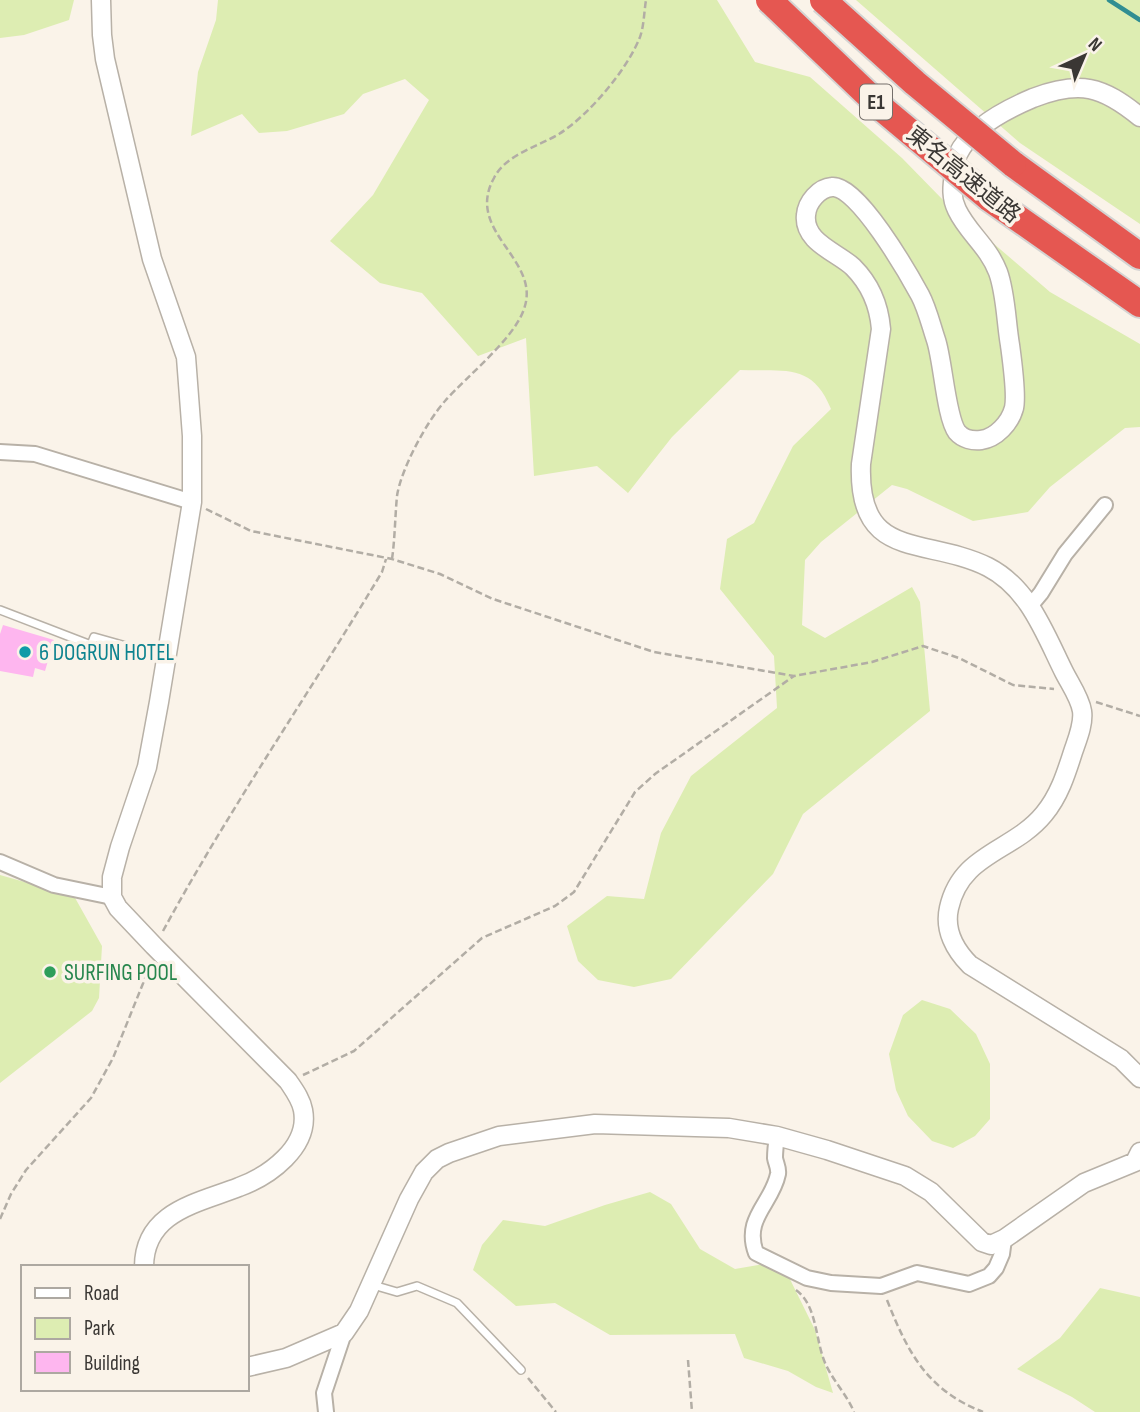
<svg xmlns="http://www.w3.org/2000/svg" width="1140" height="1412" viewBox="0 0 1140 1412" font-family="'Sofia Sans Condensed','Noto Sans JP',sans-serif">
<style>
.green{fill:#ddedb2}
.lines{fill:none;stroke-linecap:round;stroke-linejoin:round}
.stream{stroke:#318e92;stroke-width:4.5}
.building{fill:#feb6ef}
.service-casing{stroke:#b8b1a7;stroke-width:10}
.minor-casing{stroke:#b8b1a7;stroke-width:18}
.tertiary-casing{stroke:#b8b1a7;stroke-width:21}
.motorway-casing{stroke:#d4d3d2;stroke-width:30}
.path{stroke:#b2ada5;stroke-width:2.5;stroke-dasharray:7 3.5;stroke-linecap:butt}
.service{stroke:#fff;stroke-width:7}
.minor{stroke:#fff;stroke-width:14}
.tertiary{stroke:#fff;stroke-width:18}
.motorway{stroke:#e55751;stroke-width:26}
.motorway-bridge-casing{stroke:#d4d3d2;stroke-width:30;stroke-linecap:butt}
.motorway-bridge{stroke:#e55751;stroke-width:26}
.culture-dot{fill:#0f9aa8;stroke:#faf3e9;stroke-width:2.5}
.leisure-dot{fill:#2e9e5b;stroke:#faf3e9;stroke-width:2.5}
.labels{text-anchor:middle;stroke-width:7;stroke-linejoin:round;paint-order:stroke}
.shield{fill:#faf3e9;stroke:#746f6a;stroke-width:2}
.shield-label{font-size:21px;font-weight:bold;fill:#3a3734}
.street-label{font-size:23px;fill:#3a3734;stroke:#faf3e9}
.culture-label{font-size:23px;fill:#0d838f;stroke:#faf3e9;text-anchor:start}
.leisure-label{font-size:23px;fill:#27864d;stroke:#faf3e9;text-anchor:start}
</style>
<rect width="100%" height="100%" fill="#faf3e9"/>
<path class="green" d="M0 0H74L69 20 24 35 0 38Z
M218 0H717L755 62 810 77 902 158 944 201 1050 292 1140 344V427L1125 428 1050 487 1028 512 973 521 907 489 892 485 821 542 805 560 802 625 825 638 912 587 920 602 930 711 803 814 773 874 671 979 634 987 598 980 578 961 567 926 607 896 644 899 661 833 691 776 777 708 774 656 720 589 727 539 754 523 793 446 831 409C812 362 784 372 740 370L672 437 628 493 597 466 534 476 526 338 478 356 422 293 380 283 330 241 373 195 429 100 405 79 363 94 344 114 287 131 259 133 242 114 191 136 198 72 216 20Z
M856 0H1140V224L1020 143Z
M0 875 74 896 102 946 99 998 92 1011 0 1083Z
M922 1000 950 1009 976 1034 990 1064V1119L975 1136 953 1148 932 1141 908 1116 896 1090 889 1054 903 1015Z
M650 1192 671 1204 700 1249 735 1269 781 1261 815 1330 833 1393 816 1387 788 1371 744 1358 735 1334 610 1335 555 1303 516 1306 473 1270 482 1245 503 1220 545 1226 605 1205Z
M1100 1288 1140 1297V1412H1095L1072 1397 1017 1369 1060 1338Z"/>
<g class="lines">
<path class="stream" d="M1109 0 1140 20"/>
</g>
<path class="building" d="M3 625 54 640 45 671 35 668 33 677 0 671V634Z"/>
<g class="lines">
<g class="service-casing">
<path id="service" d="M0 610 91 645 94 637 165 657
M373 1285 397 1292 417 1286 457 1303 521 1370"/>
</g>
<g class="minor-casing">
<path id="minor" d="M0 452 35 454 192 502
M1031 605 1041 593 1065 554 1105 505
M0 862 54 885 112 897
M777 1136C776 1143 775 1151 775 1158 776 1164 779 1168 778 1174 772 1204 743 1218 756 1253L807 1278 831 1283 881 1286 917 1273 969 1284 989 1276 996 1268 1002 1254 1004 1239
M326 1412 324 1393 344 1333"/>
</g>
<g class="tertiary-casing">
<path id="tertiary" d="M101 0 102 35 105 59 152 259 186 357 192 436V502L159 702 147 767 120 847 112 877V897L118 908 154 946 288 1081C294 1090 301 1099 303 1110 310 1147 269 1176 239 1187 199 1203 144 1211 144 1267
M1140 117C1102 86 1080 80 1033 98 1007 109 971 127 958 154 955 160 955 168 954 174 952 187 951 198 957 210 968 233 988 246 998 272 1006 294 1006 322 1010 345 1012 360 1017 395 1014 408 1010 423 996 438 981 440 973 441 963 439 957 432 946 417 943 361 936 340 931 325 927 308 920 295 908 273 857 184 832 187 819 188 807 202 806 215 803 242 837 252 853 267 870 284 879 305 881 329L861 464C857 562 925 536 988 567 1029 588 1045 634 1064 672 1070 684 1080 698 1082 711 1084 724 1077 740 1073 752 1066 774 1059 796 1044 814 1013 852 961 853 949 908 944 930 955 950 970 965L1121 1059 1140 1078
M247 1367 286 1358 344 1333 359 1311 409 1199 424 1172 437 1159 449 1153 499 1136 595 1124 729 1128 777 1136 827 1150 905 1176 931 1192 982 1242 991 1245 1004 1239 1084 1183 1135 1162 1140 1152"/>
</g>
<g class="motorway-casing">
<path id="motorway" d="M1013 164 1140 256
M989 198 1140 304"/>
</g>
<path class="path" d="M206 509 251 531 392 559 440 574 493 599 654 652 794 676 872 662 923 646 959 658 1013 685 1054 689
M392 559C395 538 395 517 397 496 401 469 427 421 445 401 467 376 514 339 524 309 542 259 464 232 494 178 506 154 538 147 559 134 589 115 627 70 640 37 644 26 644 12 646 0
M1096 702 1140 716
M163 931C230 808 310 692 382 572L386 559
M303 1075 354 1051 482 938 555 906 574 892 635 792 655 774 794 676
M0 1219 11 1194 26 1170 91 1098 113 1058 150 966
M796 1290C818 1306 815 1342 826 1365 834 1382 847 1395 854 1412
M887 1300C908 1353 927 1390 983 1412
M688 1360 692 1412
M528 1378 556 1412"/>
<use href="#service" class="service"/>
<use href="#minor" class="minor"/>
<use href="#tertiary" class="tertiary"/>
<use href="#motorway" class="motorway"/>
<g class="motorway-bridge-casing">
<path id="motorway-bridge" d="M769 0 885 111 989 198
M823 0 915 83 1013 164"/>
</g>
<use href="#motorway-bridge" class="motorway-bridge"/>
</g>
<circle class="culture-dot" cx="25" cy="652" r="7"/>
<circle class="leisure-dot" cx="50" cy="972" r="7"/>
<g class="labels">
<rect class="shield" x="860" y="84.5" width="32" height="35" rx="5"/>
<g class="shield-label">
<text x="876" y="109">E1</text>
</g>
<g class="street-label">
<text transform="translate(964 174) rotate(39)" y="8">東名高速道路</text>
</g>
<g class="culture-label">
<text x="39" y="660">6 DOGRUN HOTEL</text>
</g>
<g class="leisure-label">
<text x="64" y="980">SURFING POOL</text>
</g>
</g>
<rect x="21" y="1265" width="228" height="126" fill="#faf3e9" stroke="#ada8a1" stroke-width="2"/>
<rect x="35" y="1288" width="35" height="10" fill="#ffffff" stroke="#ada8a1" stroke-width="2"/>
<text x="84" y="1300" font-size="21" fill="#3a3734">Road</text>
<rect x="35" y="1318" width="35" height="21" fill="#ddedb2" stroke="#ada8a1" stroke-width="2"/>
<text x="84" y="1335" font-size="21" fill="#3a3734">Park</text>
<rect x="35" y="1352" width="35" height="21" fill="#feb6ef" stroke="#ada8a1" stroke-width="2"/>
<text x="84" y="1370" font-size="21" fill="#3a3734">Building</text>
<g transform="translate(1084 56) rotate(44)" stroke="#faf3e9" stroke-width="5" paint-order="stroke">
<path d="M0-5L12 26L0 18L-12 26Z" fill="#3a3734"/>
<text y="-10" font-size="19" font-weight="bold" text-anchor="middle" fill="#3a3734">N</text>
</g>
</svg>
